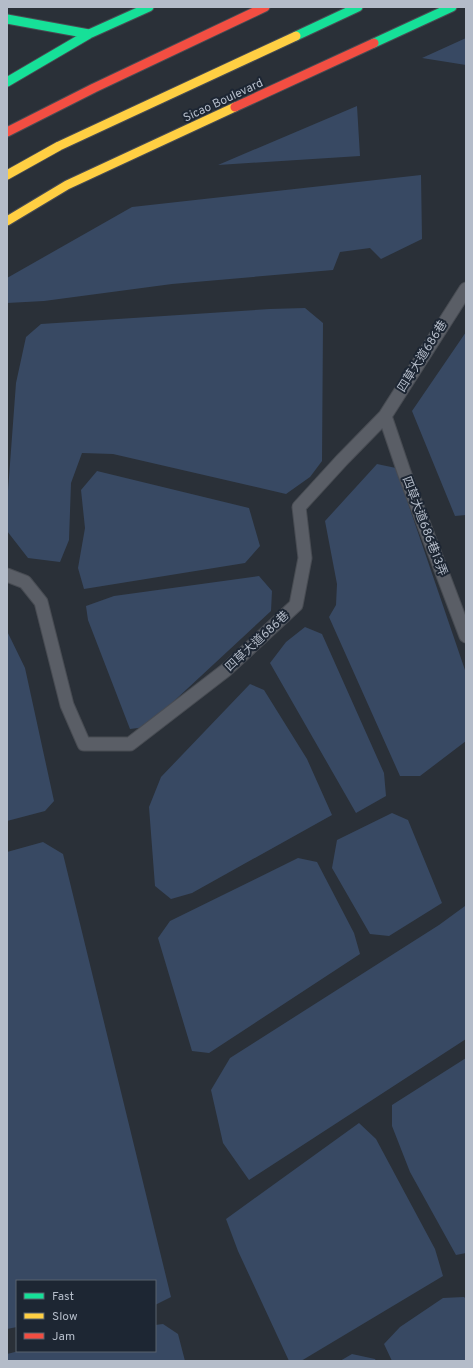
<svg xmlns="http://www.w3.org/2000/svg" width="473" height="1368" viewBox="0 0 473 1368" font-family="Overpass,'Noto Sans TC',sans-serif">
<style>
.water{fill:#384963}
.lines{fill:none;stroke-linecap:round;stroke-linejoin:round}
.lane-casing{stroke:#484c53;stroke-width:15}
.fast-casing{stroke:#484c53;stroke-width:11}
.slow-casing{stroke:#484c53;stroke-width:11}
.jam-casing{stroke:#484c53;stroke-width:11}
.lane{stroke:#5a5e66;stroke-width:13}
.fast{stroke:#16e098;stroke-width:9}
.slow{stroke:#ffcf43;stroke-width:9}
.jam{stroke:#f24e42;stroke-width:9}
.labels{text-anchor:middle;stroke-width:4;stroke-linejoin:round;paint-order:stroke}
.street-label{font-size:12px;fill:#b4bcc9;stroke:#1d2633}
</style>
<rect width="100%" height="100%" fill="#2a3038"/>
<path class="water" d="M466 38V65L422 58Z
M357 106 360 156 218 165Z
M421 175 422 239 381 259 370 248 340 252 333 270 172 284 44 301 7 303V278L132 207Z
M305 308 323 323 322 461 310 477 286 494 113 454 82 453 71 483 69 540 60 562 28 558 7 531V504L16 383 26 337 41 324 270 309Z
M466 332V515L455 516 412 411Z
M377 464 396 468 466 673V741L420 776H400L329 617 336 605 337 584 325 521Z
M97 471 249 508 260 546 245 563 84 589 78 568 85 528 81 490Z
M259 576 272 591 271 611 146 727 130 729 88 620 86 606 114 596Z
M305 627 322 634 384 773 386 796 356 813 270 663 286 642Z
M7 631 25 668 54 801 45 811 7 821Z
M250 684 264 690 307 759 332 815 192 893 171 899 155 886 149 807 161 777Z
M392 813 408 820 442 903 389 936 370 934 332 868 337 840Z
M43 842 63 854 171 1297 155 1305V1281H17V1327L7 1329V852Z
M298 858 317 862 354 933 360 954 209 1053 192 1051 158 938 170 921Z
M465 906 466 1039 249 1180 223 1143 211 1090 230 1058 439 925Z
M466 1058V1253L456 1255 410 1172 392 1126V1105Z
M359 1123 376 1139 435 1249 443 1276 301 1361H289L238 1251 226 1219Z
M464 1297 466 1299V1361H392L384 1344 400 1327 443 1298Z
M163 1324 178 1334 185 1361H7V1354L19 1351H155V1325Z
M352 1354 375 1359 376 1361H340Z"/>
<g class="lines">
<g class="lane-casing">
<path id="lane" d="M385 416 404 472 466 636
M7 575 25 582 41 602 67 705 84 744H130L226 670 296 605 305 558 299 507 342 460 385 416 466 289"/>
</g>
<g class="fast-casing">
<path id="fast" d="M7 19 89 34
M296 36 358 7
M374 43 452 7
M7 82 89 34 149 7"/>
</g>
<g class="slow-casing">
<path id="slow" d="M7 175 59 146 296 36
M7 221 67 185 235 107"/>
</g>
<g class="jam-casing">
<path id="jam" d="M235 107 374 43
M7 132 94 88 265 7"/>
</g>
<use href="#lane" class="lane"/>
<use href="#fast" class="fast"/>
<use href="#slow" class="slow"/>
<use href="#jam" class="jam"/>
</g>
<g class="labels">
<g class="street-label">
<text transform="translate(223 100) rotate(-25)" y="4">Sicao Boulevard</text>
<text transform="translate(422 356) rotate(-58)" y="4">四草大道686巷</text>
<text transform="translate(425 526) rotate(69)" y="4">四草大道686巷13弄</text>
<text transform="translate(257 641) rotate(-43)" y="4">四草大道686巷</text>
</g>
</g>
<rect width="473" height="1368" fill="none" stroke="#b4bcc9" stroke-width="16"/>
<rect x="16" y="1280" width="140" height="72" fill="#1d2633" stroke="#59626f"/>
<rect x="24" y="1293" width="20" height="6" fill="#16e098" stroke="#59626f"/>
<text x="52" y="1300" font-size="12" fill="#b4bcc9">Fast</text>
<rect x="24" y="1313" width="20" height="6" fill="#ffcf43" stroke="#59626f"/>
<text x="52" y="1320" font-size="12" fill="#b4bcc9">Slow</text>
<rect x="24" y="1333" width="20" height="6" fill="#f24e42" stroke="#59626f"/>
<text x="52" y="1340" font-size="12" fill="#b4bcc9">Jam</text>
</svg>
